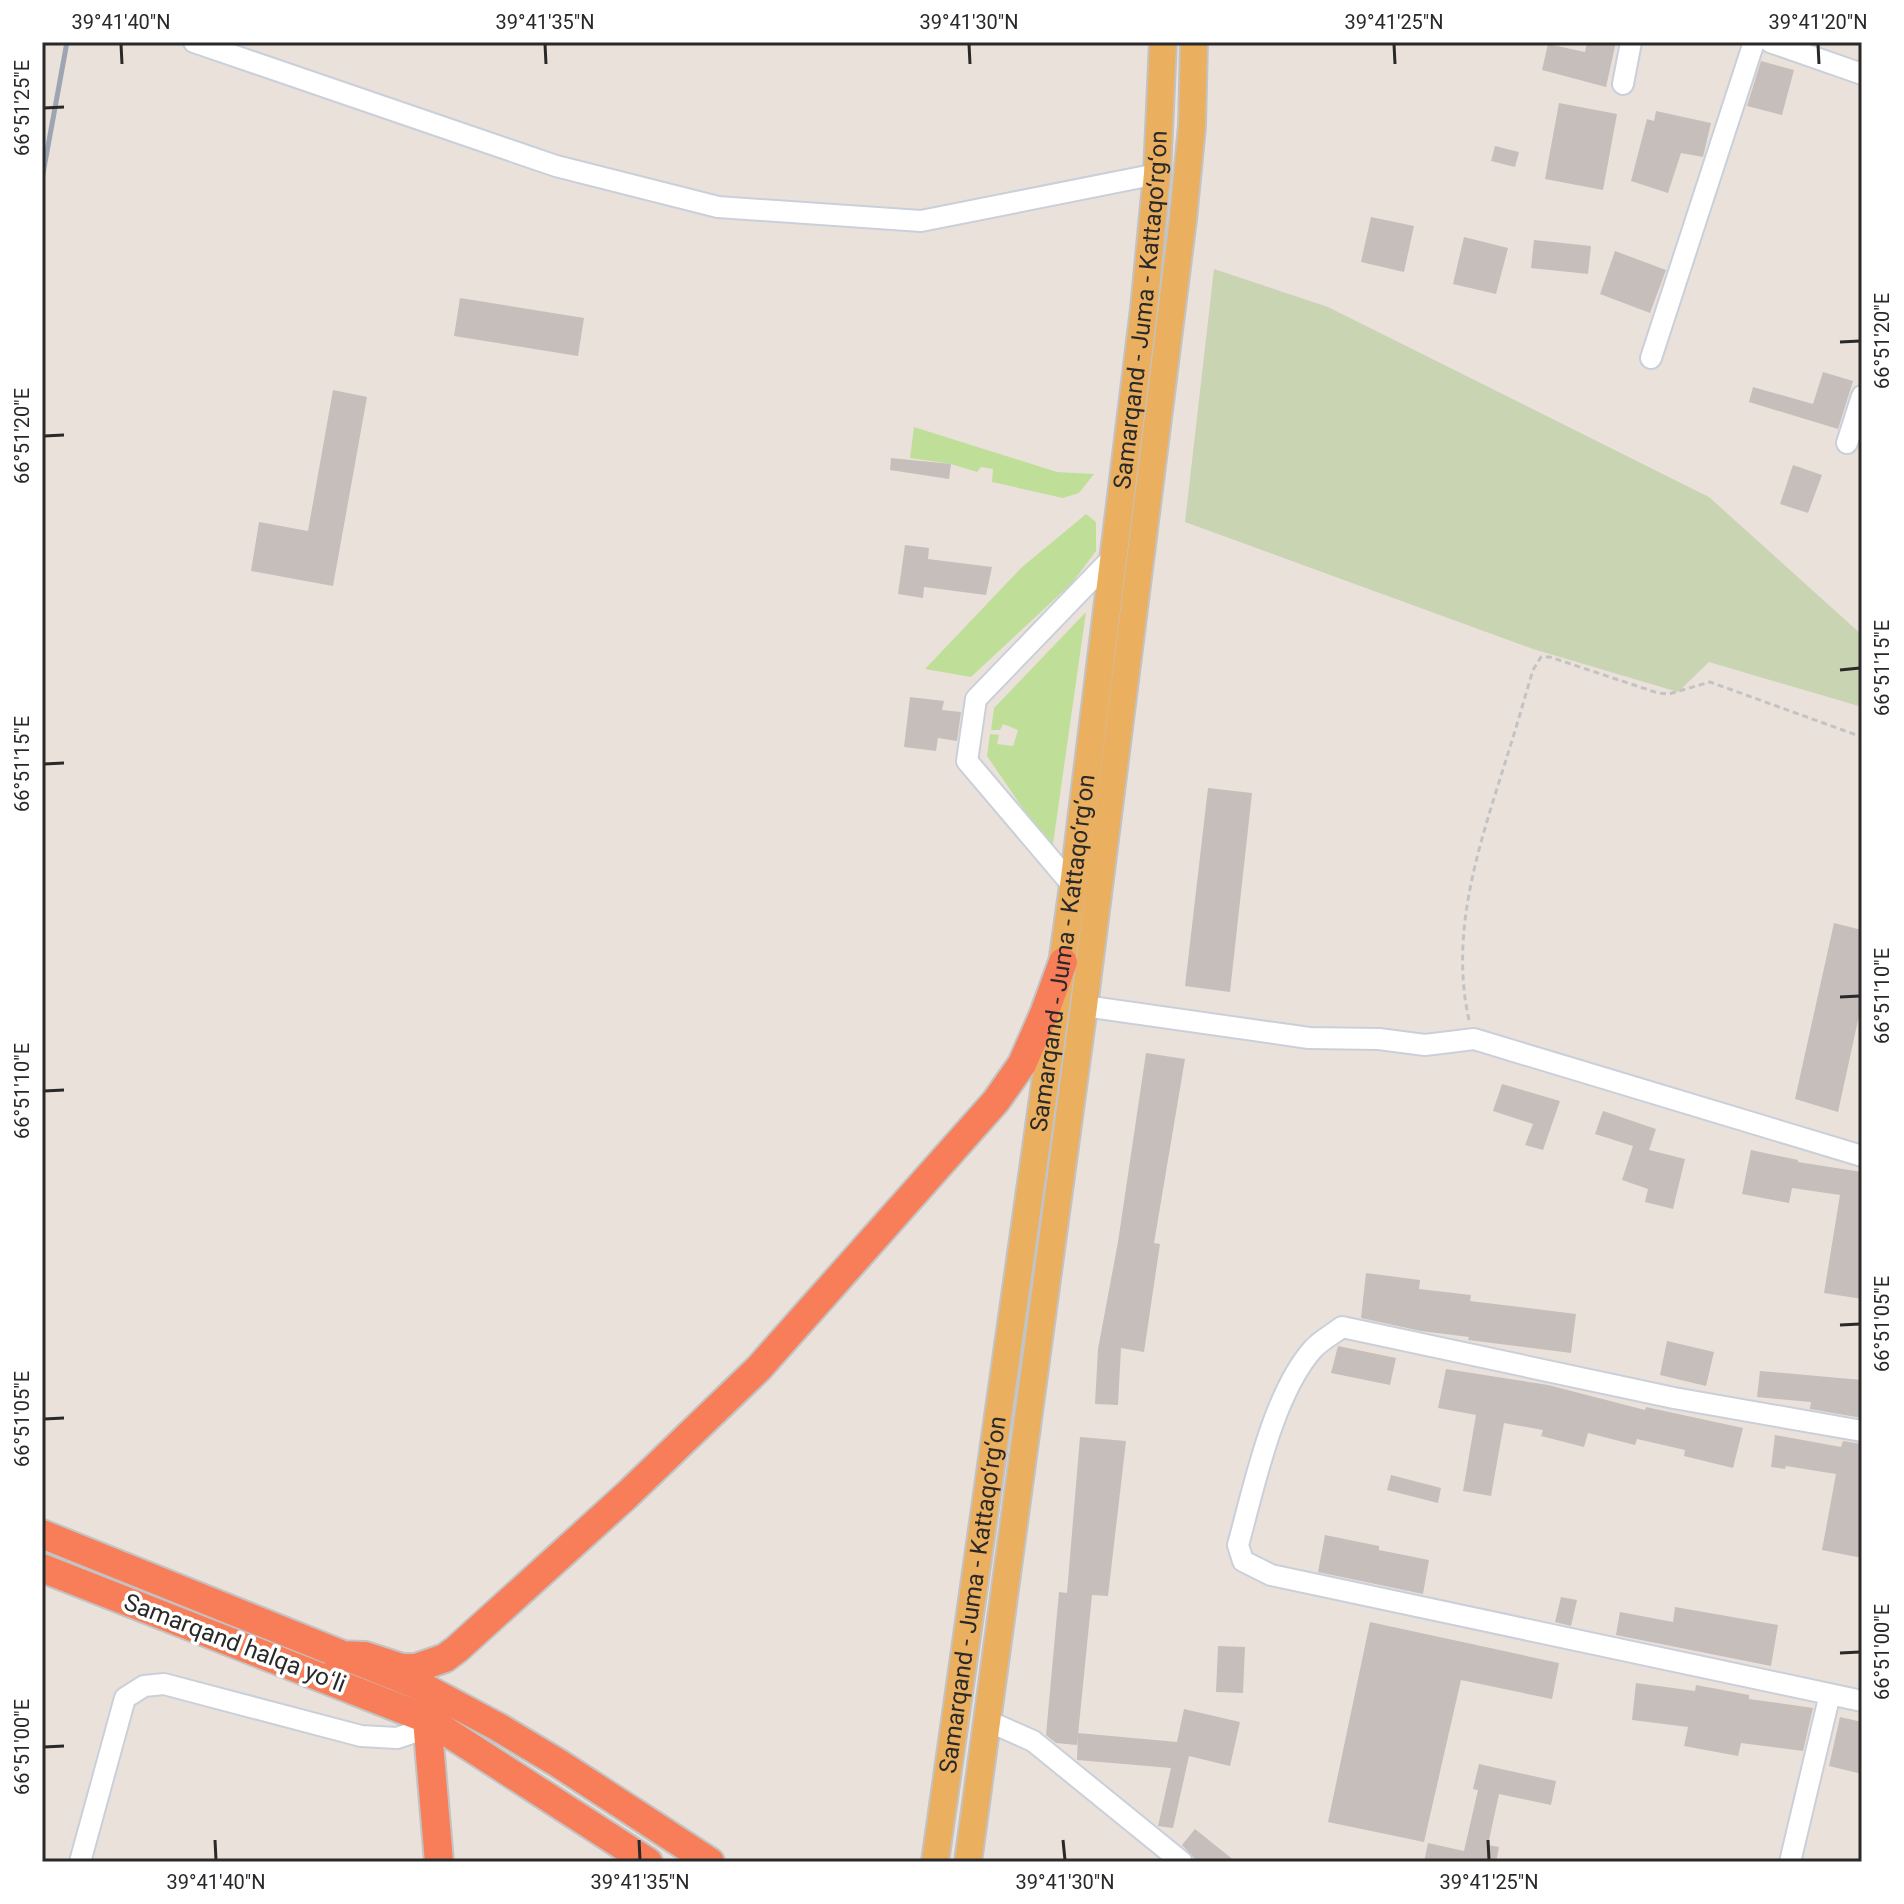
<svg xmlns="http://www.w3.org/2000/svg" width="1904" height="1904" viewBox="0 0 1904 1904" font-family="Roboto,sans-serif">
<style>
.green{fill:#bfdf99}
.cemetery{fill:#c9d4b3}
.building{fill:#c6bebb}
.lines{fill:none;stroke-linecap:round;stroke-linejoin:round}
.minor-casing{stroke:#c9d0da;stroke-width:24}
.major-casing{stroke:#c3c3c3;stroke-width:30}
.highway-casing{stroke:#c3c3c3;stroke-width:32}
.path{stroke:#c3c3c3;stroke-width:3;stroke-dasharray:6 4;stroke-linecap:butt}
.minor{stroke:#fff;stroke-width:20}
.major{stroke:#ebaf60;stroke-width:26}
.highway{stroke:#f87e59;stroke-width:28}
.rail{stroke:#9ea5b2;stroke-width:5}
.ticks{fill:none;stroke:#292929;stroke-width:3}
.labels{text-anchor:middle;stroke-width:7;stroke-linejoin:round;paint-order:stroke}
.street-label{font-size:24px;fill:#292929;stroke:#fff}
.neatline{fill:none;stroke:#292929;stroke-width:3}
.ticks-label{font-size:20px;text-anchor:middle;fill:#292929}
</style>
<rect width="100%" height="100%" fill="#ebe1db"/>
<path class="green" d="M914 427 1057 472 1094 474 1079 493 1063 498 992 482 993 469 981 467 977 472 951 464 910 458Z
M1086 514 1096 522V551L1072 583 971 677 925 669 1021 568Z
M1086 612 1052 851 987 756 990 734 999 735 997 744 1013 746 1018 730 1003 724 1000 730H991L994 708Z"/>
<path class="cemetery" d="M1214 269 1328 307 1709 497 1862 635V707L1709 662 1678 692 1533 649 1185 522Z"/>
<path class="building" d="M1587 42H1616L1606 87 1542 70 1548 44 1585 52Z
M1761 61 1794 70 1782 115 1747 106Z
M1559 103 1617 114 1603 190 1545 179Z
M1656 111 1711 123 1703 157 1681 153 1668 193 1631 181 1647 119 1654 121Z
M1495 146 1519 152 1515 167 1491 161Z
M1371 217 1414 226 1404 272 1361 262Z
M1464 237 1508 248 1496 294 1453 284Z
M1534 240 1591 246 1588 274 1531 268Z
M1615 251 1666 270 1650 313 1600 294Z
M460 298 584 318 578 356 454 336Z
M1823 372 1853 381 1838 429 1749 402 1753 387 1813 404Z
M333 390 367 397 333 586 251 571 259 522 308 531Z
M891 458 951 464 949 479 890 470Z
M1793 465 1822 475 1808 513 1780 504Z
M905 545 929 548 928 559 992 567 986 595 924 587 923 598 898 594Z
M910 697 944 701 942 710 961 712 957 741 938 738 936 751 904 747Z
M1208 788 1252 793 1230 992 1185 986Z
M1834 923 1862 930V1002L1838 1112 1795 1099Z
M1146 1053 1185 1059 1154 1243 1160 1244 1144 1352 1121 1348 1118 1405 1095 1404 1098 1349 1118 1242Z
M1502 1084 1560 1101 1543 1150 1525 1145 1533 1124 1493 1111Z
M1603 1111 1656 1129 1649 1150 1685 1159 1673 1209 1645 1202 1648 1189 1622 1180 1633 1146 1595 1134Z
M1751 1150 1798 1160V1162L1862 1172V1299L1824 1293 1840 1195 1792 1188 1789 1203 1742 1194Z
M1366 1273 1420 1280 1419 1289 1471 1295 1470 1301 1576 1314 1571 1353 1468 1340 1469 1337 1421 1331 1361 1318Z
M1667 1341 1714 1352 1706 1386 1660 1375Z
M1338 1346 1396 1358 1390 1385 1331 1373Z
M1446 1369 1548 1385 1645 1410 1646 1407 1743 1428 1733 1468 1684 1456 1685 1450 1637 1439 1635 1445 1588 1433 1584 1447 1541 1436 1543 1430 1504 1423 1491 1496 1463 1491 1476 1415 1438 1408Z
M1760 1371 1862 1380V1418L1810 1409 1811 1402 1757 1397Z
M1775 1435 1841 1447 1843 1441 1862 1444V1558L1822 1550 1836 1474 1786 1466 1785 1469 1771 1467Z
M1080 1437 1126 1441 1108 1596 1092 1595 1077 1745 1056 1743 1046 1735 1059 1592 1067 1593Z
M1391 1475 1441 1488 1438 1503 1387 1490Z
M1325 1535 1379 1546V1550L1429 1560 1423 1594 1318 1572Z
M1561 1597 1577 1600 1571 1626 1555 1622Z
M1675 1607 1778 1625 1771 1666 1616 1635 1620 1612 1673 1622Z
M1370 1622 1559 1663 1552 1699 1461 1680 1424 1842 1328 1822Z
M1218 1646 1245 1647 1243 1693 1216 1692Z
M1636 1683 1695 1691 1696 1685 1749 1695V1699L1813 1708 1803 1751 1741 1743 1738 1756 1684 1746 1688 1727 1632 1720Z
M1184 1709 1240 1722 1230 1766 1189 1756 1173 1828 1158 1826 1171 1768 1077 1760 1078 1733 1177 1742Z
M1840 1717 1862 1722V1774L1829 1766Z
M1479 1764 1556 1781 1551 1805 1499 1794 1488 1845 1499 1847 1496 1862H1424L1428 1843 1464 1851 1478 1790 1473 1789Z
M1195 1829 1236 1862H1199L1194 1858 1182 1845Z"/>
<g class="lines">
<g class="minor-casing">
<path id="minor" d="M194 42 556 166 718 207 921 221 1157 174
M1770 42 1862 74
M1623 84 1631 42
M1651 358 1754 42
M1847 443 1862 396
M1073 886 967 761 976 699 1114 556
M1084 1006 1309 1038 1379 1039 1425 1045 1474 1039 1862 1156
M1862 1431 1674 1398 1342 1327C1333 1334 1320 1341 1313 1349 1273 1394 1254 1487 1238 1545L1243 1561 1271 1575 1862 1701
M988 1721 1033 1741 1182 1862
M80 1862 125 1698 144 1686 164 1684 361 1736 397 1738 415 1732
M1790 1862 1830 1694"/>
</g>
<g class="major-casing">
<g id="major">
<path id="s1" d="M935 1862 1073 886 1144 309 1157 174 1163 42"/>
<path d="M968 1862 1084 1006 1183 219 1192 126 1194 42"/>
</g>
</g>
<g class="highway-casing">
<path id="highway" d="M42 1534 425 1688 498 1727 558 1763 710 1862
M42 1568 427 1719 648 1862
M336 1655 365 1656 402 1668H416L445 1658 457 1649 627 1495 759 1368 996 1101 1022 1064 1044 1014 1063 962
M426 1707 439 1862"/>
</g>
<path class="path" d="M1469 1020C1448 926 1483 835 1510 747 1518 722 1525 696 1533 670L1541 657H1550L1658 693 1669 694 1710 682 1862 737"/>
<use href="#minor" class="minor"/>
<use href="#major" class="major"/>
<use href="#highway" class="highway"/>
<path class="rail" d="M42 179 67 42"/>
</g>
<path class="ticks" d="M121 44 122 64M545 44 546 64M969 44 970 64M1394 44 1395 64M1818 44 1819 64M44 108 64 107M1840 342 1860 341M44 436 64 435M1840 670 1860 668M44 764 64 763M1840 997 1860 996M44 1091 64 1090M1840 1325 1860 1324M44 1419 64 1418M1840 1653 1860 1652M44 1747 64 1746M215 1840 216 1860M639 1840 640 1860M1063 1840 1065 1860M1488 1840 1489 1860"/>
<g class="labels">
<g class="street-label">
<text dy="8" stroke="none"><textPath href="#s1" startOffset="1566">Samarqand - Juma - Kattaqo‘rg‘on</textPath></text>
<text dy="8" stroke="none"><textPath href="#s1" startOffset="918">Samarqand - Juma - Kattaqo‘rg‘on</textPath></text>
<text dy="8" stroke="none"><textPath href="#s1" startOffset="270">Samarqand - Juma - Kattaqo‘rg‘on</textPath></text>
<text transform="translate(235 1643) rotate(21)" y="8">Samarqand halqa yoʻli</text>
</g>
</g>
<rect width="1904" height="1904" fill="none" stroke="#ffffff" stroke-width="88"/>
<rect x="44" y="44" width="1816" height="1816" class="neatline"/>
<g class="ticks-label">
<text x="121" y="29">39°41'40"N</text>
<text x="545" y="29">39°41'35"N</text>
<text x="969" y="29">39°41'30"N</text>
<text x="1394" y="29">39°41'25"N</text>
<text x="1818" y="29">39°41'20"N</text>
<text transform="translate(22 108) rotate(-90)" y="7">66°51'25"E</text>
<text transform="translate(1882 341) rotate(-90)" y="7">66°51'20"E</text>
<text transform="translate(22 436) rotate(-90)" y="7">66°51'20"E</text>
<text transform="translate(1882 668) rotate(-90)" y="7">66°51'15"E</text>
<text transform="translate(22 764) rotate(-90)" y="7">66°51'15"E</text>
<text transform="translate(1882 996) rotate(-90)" y="7">66°51'10"E</text>
<text transform="translate(22 1091) rotate(-90)" y="7">66°51'10"E</text>
<text transform="translate(1882 1324) rotate(-90)" y="7">66°51'05"E</text>
<text transform="translate(22 1419) rotate(-90)" y="7">66°51'05"E</text>
<text transform="translate(1882 1652) rotate(-90)" y="7">66°51'00"E</text>
<text transform="translate(22 1747) rotate(-90)" y="7">66°51'00"E</text>
<text x="216" y="1889">39°41'40"N</text>
<text x="640" y="1889">39°41'35"N</text>
<text x="1065" y="1889">39°41'30"N</text>
<text x="1489" y="1889">39°41'25"N</text>
</g>
</svg>
